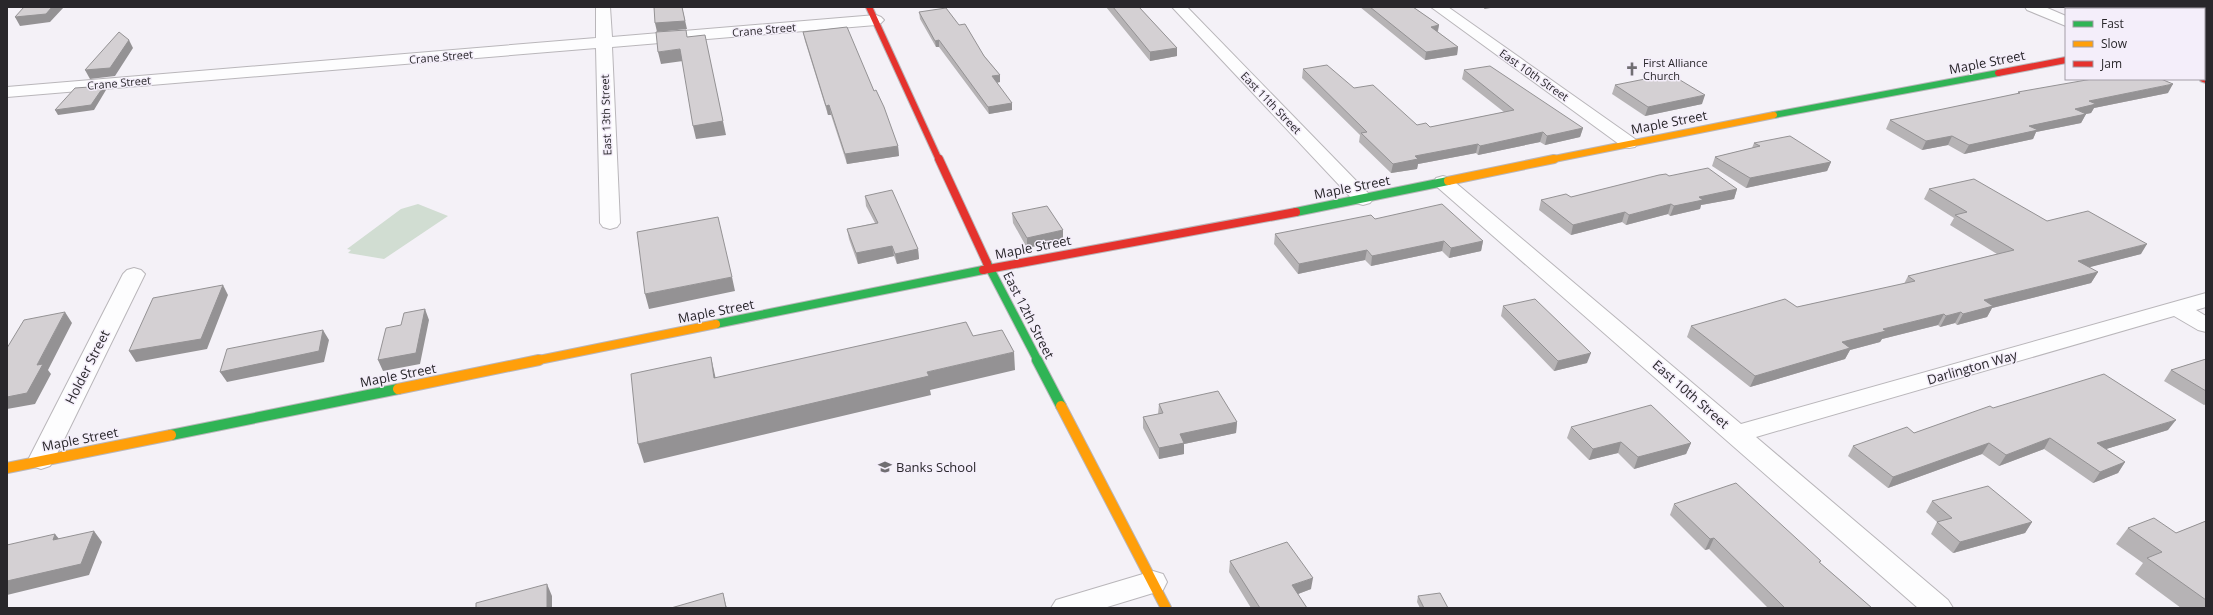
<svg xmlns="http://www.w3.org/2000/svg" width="2213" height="615" viewBox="0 0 2213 615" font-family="'Open Sans',sans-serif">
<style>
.green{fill:#d1ddd2}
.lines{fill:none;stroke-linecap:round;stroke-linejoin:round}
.street-casing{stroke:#b9b6ba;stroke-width:2}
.fast-far2-casing{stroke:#b9b6ba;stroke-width:8}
.fast-far1-casing{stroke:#b9b6ba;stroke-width:10}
.fast-casing{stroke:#b9b6ba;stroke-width:12}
.slow-far2-casing{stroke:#b9b6ba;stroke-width:8}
.slow-far1-casing{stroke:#b9b6ba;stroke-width:10}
.slow-casing{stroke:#b9b6ba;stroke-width:12}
.jam-far1-casing{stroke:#b9b6ba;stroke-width:8}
.jam-casing{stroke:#b9b6ba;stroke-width:10}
.street{fill:#fdfdfe;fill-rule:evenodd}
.fast-far2{stroke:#30b455;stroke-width:6}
.fast-far1{stroke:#30b455;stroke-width:8}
.fast{stroke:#30b455;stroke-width:10}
.slow-far2{stroke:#ff9f0a;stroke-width:6}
.slow-far1{stroke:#ff9f0a;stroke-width:8}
.slow{stroke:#ff9f0a;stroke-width:10}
.jam-far1{stroke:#e5322d;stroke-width:6}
.jam{stroke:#e5322d;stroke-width:8}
.wall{fill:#b6b3b5}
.shaded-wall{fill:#949294}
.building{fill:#d4d0d3;stroke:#949294}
.labels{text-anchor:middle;stroke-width:3;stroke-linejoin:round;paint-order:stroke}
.far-street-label{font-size:11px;fill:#29272b;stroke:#f4eefa}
.far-poi-label{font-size:11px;fill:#29272b;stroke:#f4eefa;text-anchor:start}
.street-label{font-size:13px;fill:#29272b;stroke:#f4eefa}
.poi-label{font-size:13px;fill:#29272b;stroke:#f4eefa;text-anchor:start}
</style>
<rect width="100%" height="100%" fill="#f4f1f7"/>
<path class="green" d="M418 204 448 216 384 259 348 253 351 250 347 249 401 209Z"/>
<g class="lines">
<g class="street-casing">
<path id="street" d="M596 7H610L612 37 876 15 881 17 884 20 881 23 876 25 612 47 620 223 617 227 610 229 603 227 600 223 596 48 7 97V87L596 38Z
M1172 7H1187L1370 195 1373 199 1370 203 1363 205 1356 203Z
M1431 7H1448L1635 139 1638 143 1635 147 1629 148 1623 147Z
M2025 7H2045L2066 16V26L2027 10Z
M1443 176 1450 178 1741 424 2206 293V307L2196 310 2206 316V332L2198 330 2174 316 1756 437 1948 600 1953 608H1918L1436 186 1434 182 1436 178Z
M134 268 141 270 145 274 54 460 50 466 41 469 32 466 28 460 123 274 127 270Z
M1153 571 1163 574 1167 582 1163 590 1104 608H1051L1056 600Z"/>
</g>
<g class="fast-far2-casing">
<path id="fast-far2" d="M1774 115 1998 73"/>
</g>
<g class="fast-far1-casing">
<path id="fast-far1" d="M1296 212 1448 181
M987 263 1038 361
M716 324 983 270"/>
</g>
<g class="fast-casing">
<path id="fast" d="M1037 360 1061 406
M171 435 398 389"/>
</g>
<g class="slow-far2-casing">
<path id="slow-far2" d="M2204 33H2206
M1549 160 1774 115"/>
</g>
<g class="slow-far1-casing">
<path id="slow-far1" d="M1448 181 1554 159
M534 361 716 324"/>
</g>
<g class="slow-casing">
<path id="slow" d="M398 389 539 360
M1061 406 1166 608
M7 468 171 435"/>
</g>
<g class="jam-far1-casing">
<path id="jam-far1" d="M869 7 939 160
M1998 73 2066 60
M2203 79 2206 80"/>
</g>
<g class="jam-casing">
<path id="jam" d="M939 159 987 263
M983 270 1296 212"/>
</g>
<use href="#street" class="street"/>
<use href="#fast-far2" class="fast-far2"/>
<use href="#fast-far1" class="fast-far1"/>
<use href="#fast" class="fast"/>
<use href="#slow-far2" class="slow-far2"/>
<use href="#slow-far1" class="slow-far1"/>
<use href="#slow" class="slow"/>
<use href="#jam-far1" class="jam-far1"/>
<use href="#jam" class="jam"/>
</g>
<path class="wall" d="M1106 7H1139L1177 48V56L1150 61Z
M1360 7H1413L1439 25 1438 32 1458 47 1457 55 1425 60Z
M2144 7H2206V12L2204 13V9H2148Z
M919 12 959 25 1000 75V82L997 83 1012 110 989 114 939 47H936L920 19Z
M803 32 874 91 898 146 899 156 847 164 831 115H828L805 41Z
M1303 69 1354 88 1417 125 1430 127 1504 112 1462 79 1464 70 1583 128 1580 137 1545 145 1540 142 1478 155 1476 153 1418 164 1417 169 1391 173 1359 142 1360 135 1302 78Z
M1615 85 1702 104 1645 116 1612 94Z
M2018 92 2168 93 2094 108 2091 113 2086 114 2081 123 2036 132 2033 139 1964 154 1948 145 1922 150 1886 129 1890 120 2018 94Z
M1754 143 1831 162 1827 171 1746 188 1712 166 1715 157 1752 148Z
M1669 176 1737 189 1734 199 1701 205 1700 209 1670 216 1668 214 1626 225 1622 222 1571 235 1539 210 1541 200 1571 197Z
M1929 189 2141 254 2089 267 2098 272 2091 283 1992 308 1987 317 1957 325 1955 323 1940 327 1938 325 1882 339 1880 342 1850 350 1845 359 1750 387 1687 337 1691 326 1797 307 1904 284 1908 276 1997 254 1950 225 1954 218 1924 199Z
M865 196 918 249 919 259 897 264 894 256 858 264 849 239 847 229 875 223 866 206Z
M1012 213 1063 240 1027 248 1013 223Z
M1375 219 1483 241 1481 251 1449 258 1442 251 1371 266 1365 260 1298 274 1274 244 1275 234Z
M1503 306 1587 363 1554 371 1501 316Z
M2206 359V404L2204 405 2164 381 2171 370Z
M1159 404 1237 422 1236 433 1184 444V454L1159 459 1143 428V417L1158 414Z
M1993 408 2168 430 2106 449 2125 462 2118 473 2093 483 2044 449 1999 466 1982 454 1888 488 1848 456 1853 446 1914 433Z
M1571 427 1691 443 1686 454 1634 469 1618 453 1589 460 1567 438Z
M1932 501 2032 522 2025 533 1953 553 1931 534 1937 522 1926 512Z
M1674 504 1820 563 1872 608H1768L1709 549 1705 550 1670 515Z
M2206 521V608H2181L2135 574 2143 563 2116 544 2128 528 2176 533Z
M1230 561 1311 589 1298 594 1307 608H1251L1229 572Z
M1418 596 1448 608H1420L1417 602Z"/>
<path class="shaded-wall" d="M52 7H64L50 22 20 26 15 17Z
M682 7 687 29 657 32 655 23Z
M1485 7H1497L1484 9Z
M2195 7H2206V12L2204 13V9H2183Z
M1439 25 1437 33 1431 27Z
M129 40 133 48 115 76 90 79 85 70Z
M939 40V47H936L935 41Z
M707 47 726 135 696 139 693 126Z
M1458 47 1457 55 1425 60 1426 52Z
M1177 48V56L1150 61V52Z
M680 49 683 61 661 64 658 52Z
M1000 75V82L993 83 992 76Z
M2173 84 2168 93 2094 108 2091 113 2086 114 2081 123 2036 132 2033 139 1964 154 1969 145 2029 126 2075 109 2089 101Z
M104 86 106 90 94 110 58 115 55 110Z
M1705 95 1702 104 1645 116 1648 107Z
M1012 103V110L989 114 988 107Z
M829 105 831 115H828L826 106Z
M1583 128 1580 137 1545 145 1547 136Z
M1543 132 1540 142 1478 155 1480 146Z
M1952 136 1948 145 1922 150 1926 141Z
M1478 144 1476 153 1418 164 1417 169 1391 173 1393 164 1415 156Z
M898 146 899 156 847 164 845 154Z
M1831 162 1827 171 1746 188 1750 178Z
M1737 189 1734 199 1701 205 1700 209 1670 216 1674 206 1699 197Z
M1671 204 1668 214 1626 225 1629 215Z
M1625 212 1622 222 1571 235 1573 225Z
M1063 230V240L1027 248V238Z
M1444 241 1442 251 1371 266 1372 256Z
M1483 241 1481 251 1449 258 1451 248Z
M2147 244 2141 254 2071 272 2078 261Z
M892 246 894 256 858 264 856 253Z
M918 249 919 259 897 264 895 254Z
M1367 250 1365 260 1298 274 1299 264Z
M2098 272 2091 283 1992 308 1987 317 1957 325 1963 314 1984 300Z
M732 277 735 291 649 309 645 294Z
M223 285 228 295 207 349 136 362 129 351Z
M425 309 429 320 420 364 383 371 378 360Z
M65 312 72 323 48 370 51 374 35 404 7 409V397L37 365Z
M1961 312 1955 323 1940 327 1946 316Z
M1944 314 1938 325 1882 339 1880 342 1850 350 1845 359 1750 387 1755 376 1842 342 1883 329Z
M323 330 329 340 324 362 227 382 220 372Z
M1014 352 1015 370 930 390 931 395 644 463 638 444 927 372Z
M1591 353 1587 363 1554 371 1558 361Z
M711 357 715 375 719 397 714 378Z
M2176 420 2168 430 2090 454 2097 443Z
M1237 422 1236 433 1184 444V454L1159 459V448L1180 434Z
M2050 438 2044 449 1999 466 2006 455Z
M1621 442 1618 453 1589 460 1593 449Z
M1691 443 1686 454 1634 469 1638 457Z
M1989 443 1982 454 1888 488 1893 477Z
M2125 462 2118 473 2093 483 2100 472Z
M2032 522 2025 533 1953 553 1960 542Z
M94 531 102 542 89 575 7 595V581Z
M55 534 64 545 53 540Z
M1714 538 1709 549 1705 550 1710 539Z
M1313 578 1311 589 1290 597 1292 585Z
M547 584 552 596V608H547Z
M723 593 726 605 727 608H726Z"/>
<path class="building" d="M24 7H52L46 14 15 17Z
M654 7H682L685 21 655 23Z
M1113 7H1139L1177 48 1150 52Z
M1370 7H1413L1439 25 1431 27 1458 47 1426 52Z
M2167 7H2195L2183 9H2172Z
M946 8 959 25 965 24 984 56 1000 75 992 76 1012 103 988 107 939 40 935 41 919 12Z
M847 27 874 91 876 90 884 107 898 146 845 154 829 105 826 106 803 32Z
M686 30 687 37 705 35 723 121 693 126 680 49 658 52 656 32Z
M119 32 129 40 110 68 85 70Z
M1327 65 1354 88 1373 85 1417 125 1426 123 1430 127 1514 110 1464 70 1490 66 1583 128 1547 136 1543 132 1480 146 1478 144 1415 156 1418 159 1393 164 1361 133 1367 132 1303 69Z
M1670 74 1705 95 1648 107 1615 85Z
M2092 79H2161L2173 84 2089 101 2096 104 2075 109 2086 114 2029 126 2038 130 1969 145 1952 136 1926 141 1890 120 2020 93 2018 92Z
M104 86 91 105 55 110 75 88Z
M1790 136 1831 162 1750 178 1715 157 1760 146 1754 143Z
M1708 168 1737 189 1699 197 1703 200 1674 206 1671 204 1629 215 1625 212 1573 225 1541 200 1566 194 1571 197 1659 175 1666 174 1669 176Z
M1974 179 2047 221 2088 211 2147 244 2078 261 2098 272 1984 300 1993 306 1963 314 1961 312 1946 316 1944 314 1883 329 1886 331 1842 342 1850 348 1755 376 1691 326 1785 299 1797 307 1915 281 1908 276 2014 250 1955 215 1967 212 1929 189Z
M892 190 918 249 895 254 892 246 856 253 847 229 878 223 865 196Z
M1442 204 1483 241 1451 248 1444 241 1372 256 1367 250 1299 264 1275 234 1371 215 1375 219Z
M1047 206 1063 230 1027 238 1012 213Z
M718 217 732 277 645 294 637 232Z
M223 285 201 339 129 351 153 298Z
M1535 299 1591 353 1558 361 1503 306Z
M425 309 416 353 378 360 386 328 401 325 404 313Z
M65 312 37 365 43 364 27 393 7 397V348L24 320Z
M966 322 973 336 1002 330 1014 352 927 372 929 376 638 444 631 374 711 357 714 378Z
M323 330 319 351 220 372 227 349Z
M2206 359V391L2171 370Z
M2104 374 2176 420 2097 443 2125 462 2100 472 2050 438 2006 455 1989 443 1893 477 1853 446 1907 427 1914 433 1990 406 1993 408Z
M1218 391 1237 422 1180 434 1184 443 1159 448 1143 417 1163 413 1159 404Z
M1651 405 1691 443 1638 457 1621 442 1593 449 1571 427Z
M1736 483 1821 561 1819 562 1872 608H1785L1714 538 1710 539 1674 504Z
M1988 486 2032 522 1960 542 1937 522 1952 518 1932 501Z
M2154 518 2176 533 2206 521V600L2147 558 2162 552 2128 528Z
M94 531 81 564 7 581V545L55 534 53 540Z
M1287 542 1313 578 1292 585 1307 608H1260L1230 561Z
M547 584V608H476V603Z
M723 593 726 608H671Z
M1440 593 1448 608H1424L1418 596Z"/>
<defs>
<g id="church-bare" transform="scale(1.08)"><path d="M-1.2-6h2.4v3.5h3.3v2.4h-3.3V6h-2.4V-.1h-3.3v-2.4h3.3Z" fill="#706e72" stroke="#f4eefa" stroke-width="2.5" paint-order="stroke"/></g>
<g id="school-bare" transform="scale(1.08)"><path d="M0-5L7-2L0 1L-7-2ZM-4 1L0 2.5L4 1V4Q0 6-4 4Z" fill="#706e72" stroke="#f4eefa" stroke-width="2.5" paint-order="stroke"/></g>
</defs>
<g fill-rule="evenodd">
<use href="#church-bare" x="1632" y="69"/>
<use href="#school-bare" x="885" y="467"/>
</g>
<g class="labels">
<g class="far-street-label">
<text transform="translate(764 30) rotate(-5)" y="4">Crane Street</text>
<text transform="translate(441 57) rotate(-5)" y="4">Crane Street</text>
<text transform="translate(1534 75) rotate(35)" y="4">East 10th Street</text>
<text transform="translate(119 83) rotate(-5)" y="4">Crane Street</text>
<text transform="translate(1271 103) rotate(46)" y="4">East 11th Street</text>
<text transform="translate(606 115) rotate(-92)" y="4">East 13th Street</text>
</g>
<g class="far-poi-label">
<text x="1643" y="67">First Alliance<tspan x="1643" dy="13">Church</tspan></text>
</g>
<g class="street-label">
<text transform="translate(1987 62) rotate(-11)" y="5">Maple Street</text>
<text transform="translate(1669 122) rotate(-11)" y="5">Maple Street</text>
<text transform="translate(1352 187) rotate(-11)" y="5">Maple Street</text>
<text transform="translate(1033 247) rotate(-11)" y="5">Maple Street</text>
<text transform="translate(716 311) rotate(-11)" y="5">Maple Street</text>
<text transform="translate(1029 315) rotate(63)" y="5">East 12th Street</text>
<text transform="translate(87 367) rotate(-63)" y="5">Holder Street</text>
<text transform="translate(1972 367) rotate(-16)" y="5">Darlington Way</text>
<text transform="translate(398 375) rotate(-11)" y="5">Maple Street</text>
<text transform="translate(1691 394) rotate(41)" y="5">East 10th Street</text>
<text transform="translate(80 439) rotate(-11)" y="5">Maple Street</text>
</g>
<g class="poi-label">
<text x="896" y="472">Banks School</text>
</g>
</g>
<rect width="2213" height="615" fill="none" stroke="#29272b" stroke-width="16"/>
<rect x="2065" y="8" width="140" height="72" fill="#f4eefa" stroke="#a39ea7"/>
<rect x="2073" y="21" width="20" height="6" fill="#30b455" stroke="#a39ea7"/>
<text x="2101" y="28" font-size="12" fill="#29272b">Fast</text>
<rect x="2073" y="41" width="20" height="6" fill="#ff9f0a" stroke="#a39ea7"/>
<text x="2101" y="48" font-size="12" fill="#29272b">Slow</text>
<rect x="2073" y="61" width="20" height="6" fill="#e5322d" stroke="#a39ea7"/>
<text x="2101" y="68" font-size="12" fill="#29272b">Jam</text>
</svg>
